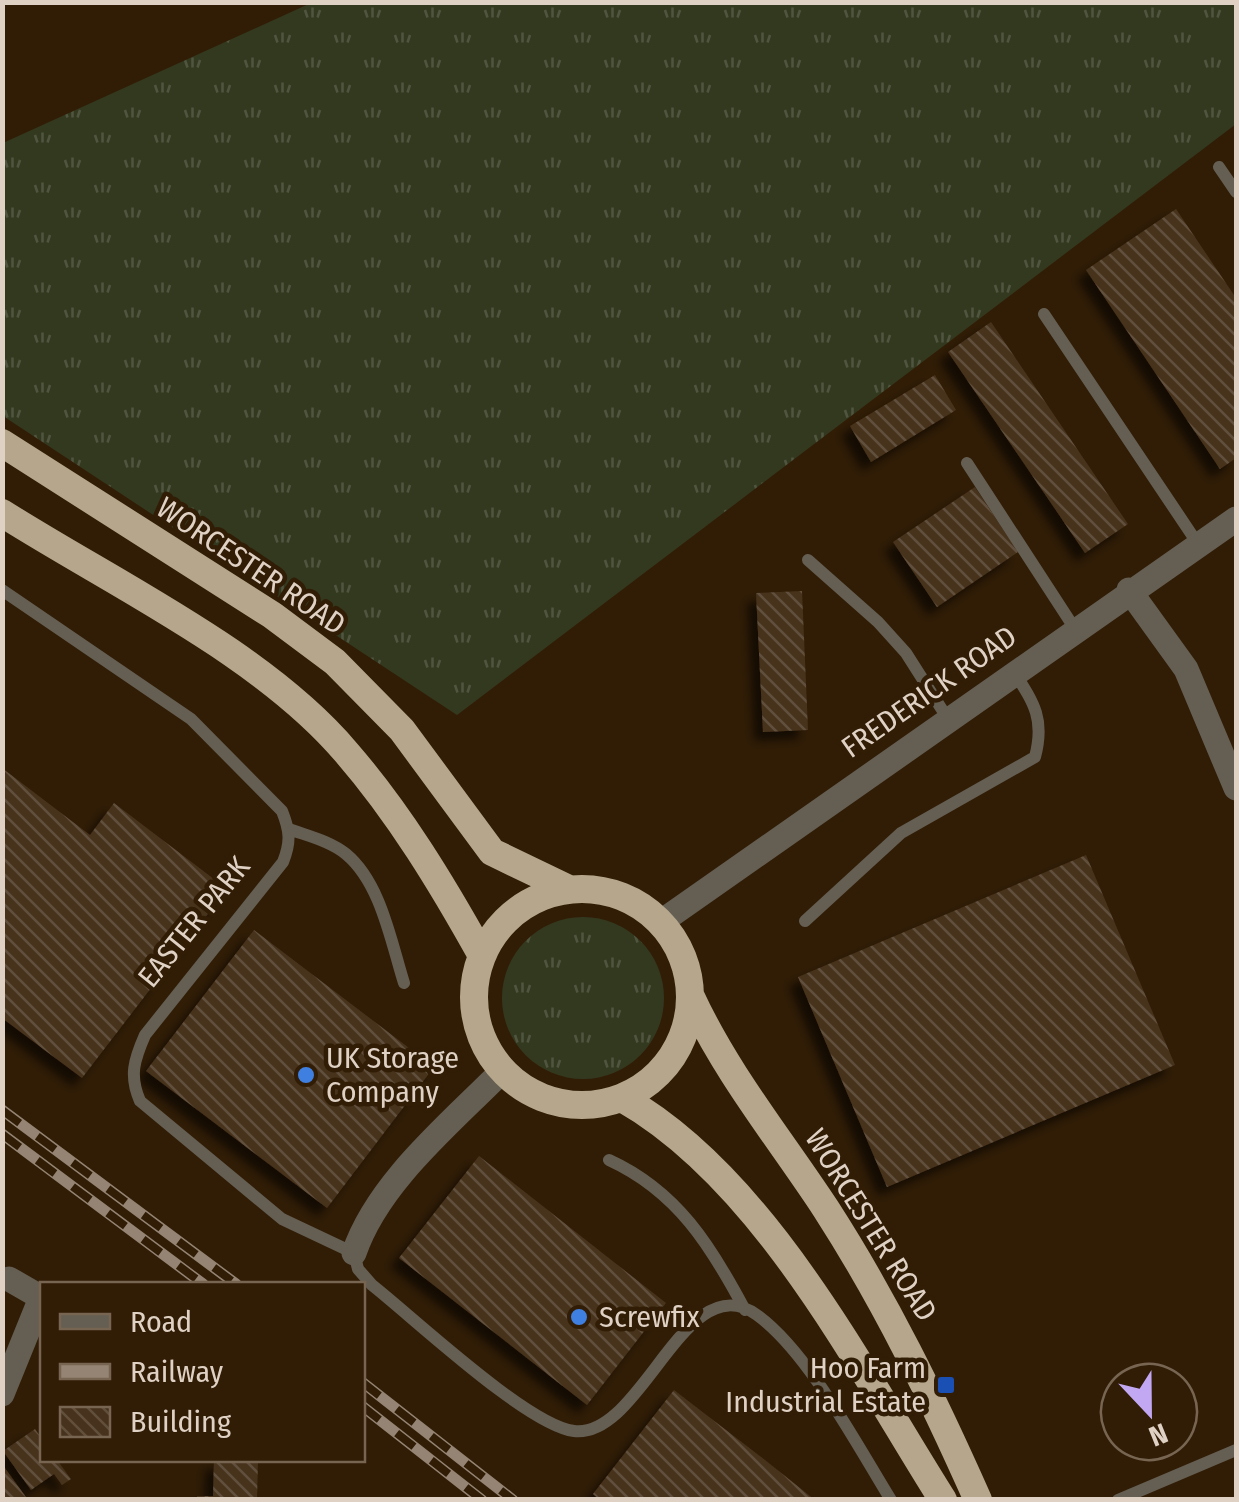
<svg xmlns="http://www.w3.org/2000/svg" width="1239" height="1502" viewBox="0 0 1239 1502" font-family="'Fira Sans Condensed',sans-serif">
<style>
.grass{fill:url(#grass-tufts)}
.building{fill:url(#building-back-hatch);filter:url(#shadow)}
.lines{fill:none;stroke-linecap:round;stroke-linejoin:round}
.service{stroke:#655f53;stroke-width:12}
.minor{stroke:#655f53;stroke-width:25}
.trunk{stroke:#b6a78c;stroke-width:28}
.rail-casing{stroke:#958473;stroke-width:11}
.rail{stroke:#311d06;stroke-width:8;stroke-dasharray:22;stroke-linecap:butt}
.shop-dot{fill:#3f7fe0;stroke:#311d06;stroke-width:4}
.transit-dot{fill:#1a4fb4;stroke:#311d06;stroke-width:4}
.labels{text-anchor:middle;stroke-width:9;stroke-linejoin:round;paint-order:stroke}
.street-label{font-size:30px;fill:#dfd1c4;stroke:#311d06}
.poi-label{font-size:30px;fill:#dfd1c4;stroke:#311d06;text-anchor:start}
</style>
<defs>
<pattern id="grass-tufts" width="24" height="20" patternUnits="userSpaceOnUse" patternTransform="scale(2.5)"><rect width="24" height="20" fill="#32391f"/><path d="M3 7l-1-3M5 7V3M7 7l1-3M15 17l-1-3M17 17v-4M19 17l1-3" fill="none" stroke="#4f553e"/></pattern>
<pattern id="building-back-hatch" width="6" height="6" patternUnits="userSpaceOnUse" patternTransform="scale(2.5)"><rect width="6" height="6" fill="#47321d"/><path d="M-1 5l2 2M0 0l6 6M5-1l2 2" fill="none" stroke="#614f3c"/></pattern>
<filter id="shadow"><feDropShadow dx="-9" dy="9" stdDeviation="5" flood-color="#0009"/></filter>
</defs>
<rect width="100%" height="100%" fill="#311d06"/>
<path class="grass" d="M311 3H1236V124L457 715 3 416V143Z
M502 998a81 81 0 1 1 162 0a81 81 0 1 1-162 0Z"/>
<path class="building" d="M1176 209 1236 298V458L1220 469 1086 270Z
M991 322 1128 524 1085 553 948 352Z
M935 375 956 410 871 462 850 426Z
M975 487 1018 552 937 607 893 542Z
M802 591 808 730 763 732 756 593Z
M2 768 90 835 114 803 227 889 82 1078 2 1018Z
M1086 855 1175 1065 887 1187 798 977Z
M254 930 434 1067 327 1208 146 1071Z
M479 1156 666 1303 587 1405 399 1258Z
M674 1390 765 1460 815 1500H600L593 1494Z
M35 1429 42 1439V1460H57L71 1479 62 1485 54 1474 31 1490 3 1451Z
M214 1460 258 1461 257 1500H197V1496H213Z
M2 1464 28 1500H2Z"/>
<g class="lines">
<path class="service" d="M1219 167 1236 192
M1044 314 1198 544
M967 463 1075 629
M808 560 878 622 906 653 948 719
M2 590 191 719 282 811C290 831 291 842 283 862L145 1035C134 1060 129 1076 140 1101L282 1219 354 1253 358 1269 372 1285C414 1318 527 1425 574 1431 642 1439 685 1263 757 1315 808 1352 857 1445 891 1500
M289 829C308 836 330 841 346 854 381 883 391 942 404 983
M805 921 901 833 1035 757C1045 719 1034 703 1014 672
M609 1160C677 1191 711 1246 745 1310
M1118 1500 1236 1450"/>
<path class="minor" d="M1129 590 1186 669 1236 788
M661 922 1236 519
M354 1253C378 1182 451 1123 502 1071
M9 1279 42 1298
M2 1394 41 1298"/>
<path class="trunk" d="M2 443 272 615 335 662 402 730 492 852 569 889
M2 513C112 583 262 653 346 752 399 813 442 884 481 954
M474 997a108 108 0 1 1 216 0a108 108 0 1 1-216 0Z
M691 997C726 1073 780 1139 826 1209 886 1302 933 1399 978 1500
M622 1098C763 1178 857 1364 943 1500"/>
<g class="rail-casing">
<path id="rail" d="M2 1110 236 1284
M2 1134 203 1284
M362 1382 513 1500
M362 1406 482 1500"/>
</g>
<use href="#rail" class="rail"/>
</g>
<g class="shop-dot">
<circle cx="306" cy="1075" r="10"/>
<circle cx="579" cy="1317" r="10"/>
</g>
<rect class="transit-dot" x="936" y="1375" width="20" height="20" rx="5"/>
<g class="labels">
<g class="street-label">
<text transform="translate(251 566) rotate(34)" y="10">WORCESTER ROAD</text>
<text transform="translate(929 692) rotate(-35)" y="10">FREDERICK ROAD</text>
<text transform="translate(194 922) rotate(-51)" y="10">EASTER PARK</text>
<text transform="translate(871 1225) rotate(58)" y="10">WORCESTER ROAD</text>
</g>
<g class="poi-label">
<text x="326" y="1068">UK Storage<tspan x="326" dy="34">Company</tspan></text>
<text x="599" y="1327">Screwfix</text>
<text x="926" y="1378" text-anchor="end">Hoo Farm<tspan x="926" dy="34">Industrial Estate</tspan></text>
</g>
</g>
<rect width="1239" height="1502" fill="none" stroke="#dfd1c4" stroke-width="10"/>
<rect x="40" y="1282" width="325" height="180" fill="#311d06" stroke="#776552" stroke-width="2.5"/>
<rect x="60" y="1314" width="50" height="15" fill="#655f53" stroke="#776552" stroke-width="2.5"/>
<text x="130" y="1332" font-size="30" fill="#dfd1c4">Road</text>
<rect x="60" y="1364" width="50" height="15" fill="#958473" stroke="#776552" stroke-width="2.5"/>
<text x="130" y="1382" font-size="30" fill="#dfd1c4">Railway</text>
<rect x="60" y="1407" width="50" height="30" fill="url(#building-back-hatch)" stroke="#776552" stroke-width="2.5"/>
<text x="130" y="1432" font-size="30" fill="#dfd1c4">Building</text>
<g transform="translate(1149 1412) rotate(158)"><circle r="48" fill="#311d06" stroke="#776552" stroke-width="2.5"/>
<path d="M0-8L18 38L0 25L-18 38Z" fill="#c2a8f3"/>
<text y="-15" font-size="28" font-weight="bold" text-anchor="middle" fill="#dfd1c4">N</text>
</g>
</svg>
